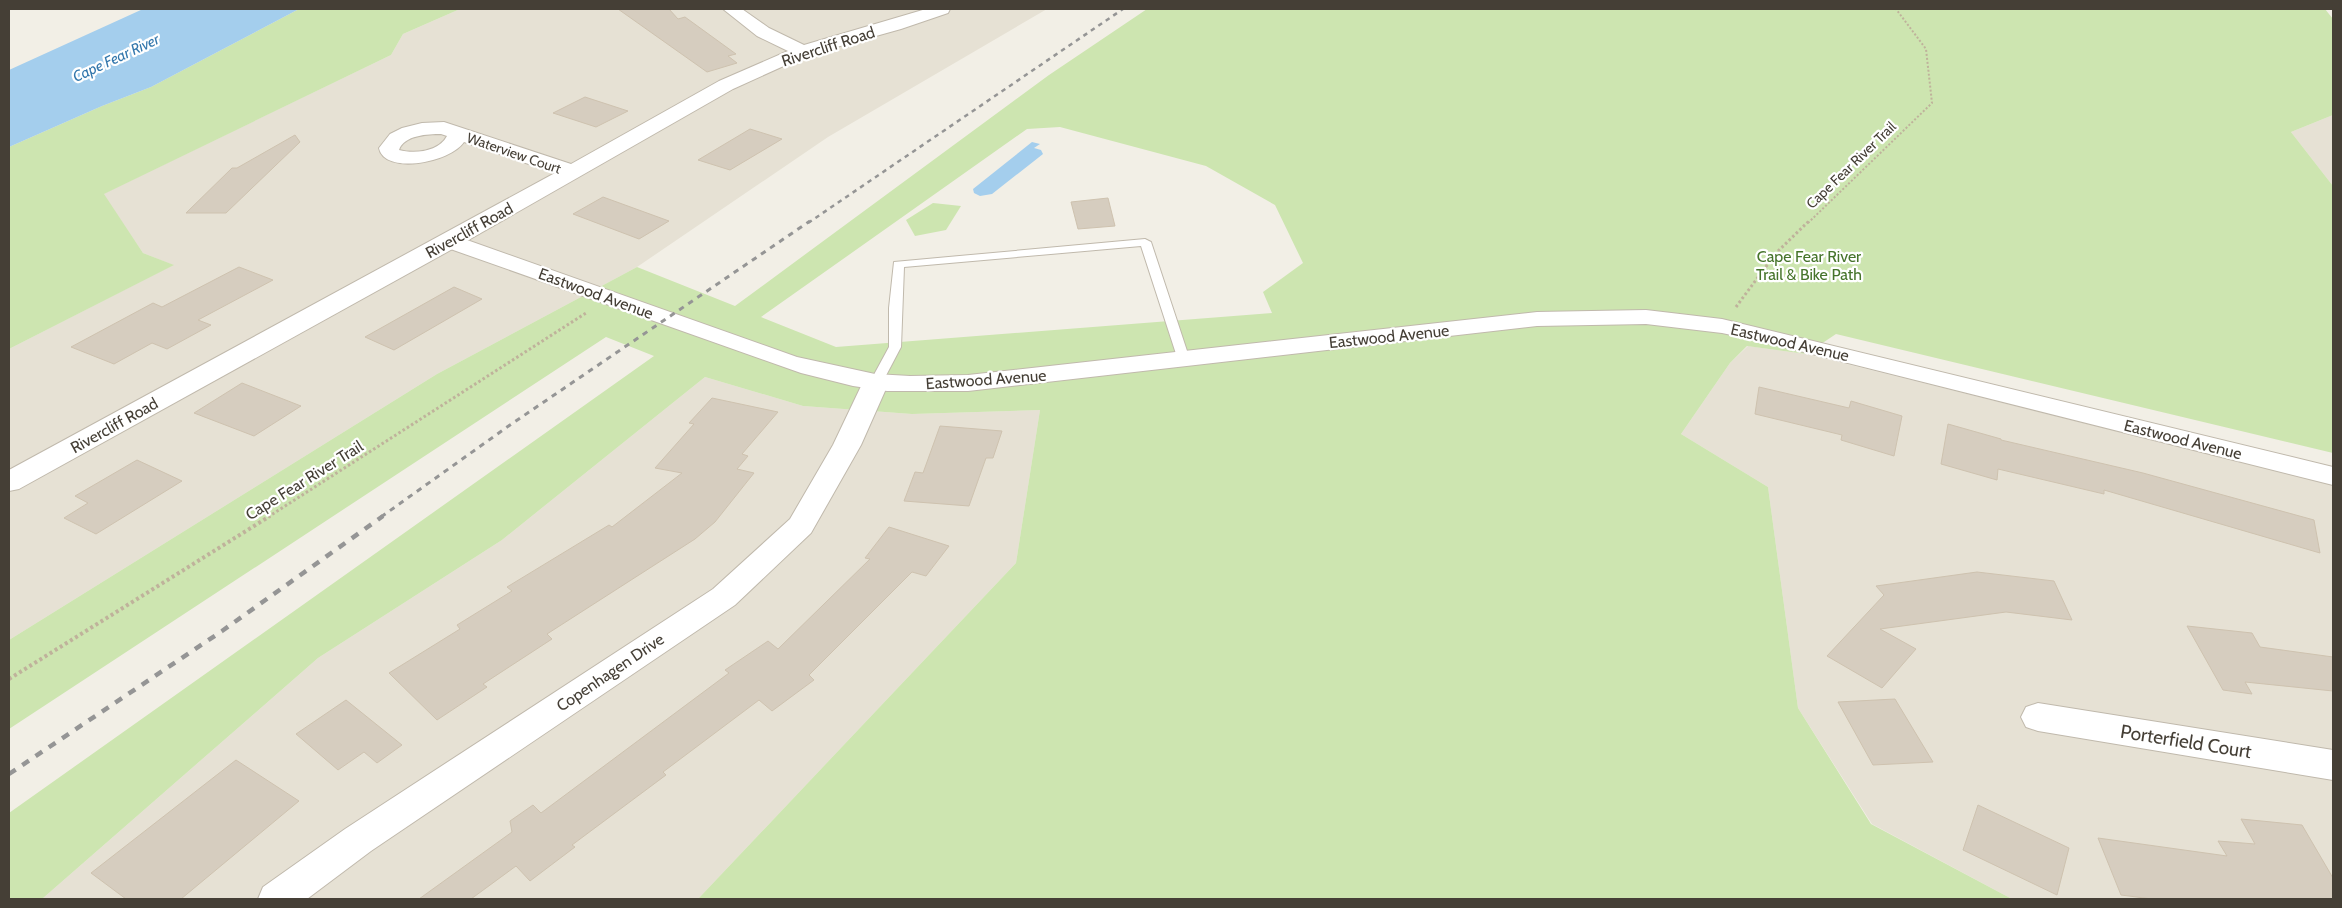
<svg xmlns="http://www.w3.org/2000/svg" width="2342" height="908" viewBox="0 0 2342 908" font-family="Cabin,sans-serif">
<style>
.residential{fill:#e6e1d4}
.green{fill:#cde5b0;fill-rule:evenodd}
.water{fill:#a4ceed}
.building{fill:#d6cdbf;stroke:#cec2af}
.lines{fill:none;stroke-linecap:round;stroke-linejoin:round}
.service-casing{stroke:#c0b9ac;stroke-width:2}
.minor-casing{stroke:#c0b9ac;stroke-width:2}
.tertiary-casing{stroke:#c0b9ac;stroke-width:2}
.path-far2{stroke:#bfb29b;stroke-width:2;stroke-dasharray:2 2;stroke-linecap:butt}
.path-far1{stroke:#bfb29b;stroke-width:3;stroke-dasharray:2.5 2.5;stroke-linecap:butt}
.path{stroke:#bfb29b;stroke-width:4;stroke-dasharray:3 3;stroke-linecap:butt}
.service{fill:#fff;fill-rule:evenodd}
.minor{fill:#fff;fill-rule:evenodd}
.tertiary{fill:#fff;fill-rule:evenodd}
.rail-far2{stroke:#959595;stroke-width:2.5;stroke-dasharray:4.5 4.5;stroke-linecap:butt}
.rail-far1{stroke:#959595;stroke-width:3;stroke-dasharray:5.5 5.5;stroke-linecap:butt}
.rail{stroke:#959595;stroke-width:4.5;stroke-dasharray:8 8;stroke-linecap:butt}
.labels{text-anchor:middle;stroke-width:4.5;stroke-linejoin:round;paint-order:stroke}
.far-street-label{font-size:14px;fill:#453f36;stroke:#fff}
.far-water-label{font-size:15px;font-style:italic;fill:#3377ac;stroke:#fff}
.street-label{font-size:16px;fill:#453f36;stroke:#fff}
.park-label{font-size:16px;fill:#46742b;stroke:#fff}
.near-street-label{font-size:19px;fill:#453f36;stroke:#fff}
</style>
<rect width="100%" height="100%" fill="#f2efe6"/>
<path class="residential" d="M460 9H1047L828 137 637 267 437 374 9 640V349L173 265 143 253 103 194 391 55 403 34Z
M2333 115V186L2291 132Z
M1748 346 1806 354 2333 485V899H2012L1872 824 1798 708 1768 487 1681 434 1730 363Z
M705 377 803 406 912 414 1040 410 1016 563 698 899H42L318 658 502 540Z"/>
<path class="green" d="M299 9H460L403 34 391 55 104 194 143 253 174 265 9 349V147L102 106 151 87Z
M1147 9H2325L2333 19V115L2291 132 2333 186V453L1836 334 1806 354 1747 346 1730 363 1681 434 1768 487 1798 708 1871 824 2012 899H698L1016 563 1040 410 912 414 803 406 705 377 502 540 318 658 42 899H9V813L654 356 606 337 9 729V640L437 374 637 267 735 306 1049 75ZM1060 127 1206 166 1275 205 1303 263 1263 292 1272 313 836 347 761 317 1027 129Z
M933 203 961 206 946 230 915 236 906 220Z"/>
<path class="water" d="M143 9H299L151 87 102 106 9 147V70Z
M1032 142 1040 144 1034 148 1041 150 1043 154 992 194 980 196 974 193 973 189Z"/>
<path class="building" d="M618 9H669L678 19 685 17 736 54 728 56 737 63 707 72Z
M585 97 628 111 596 127 553 113Z
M750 129 782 139 730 170 698 160Z
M295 135 300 142 226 213H186L232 168H237Z
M603 197 669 221 639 239 573 214Z
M1108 198 1115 226 1078 229 1071 202Z
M239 267 273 280 198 320 211 325 167 349 152 343 114 364 71 347 153 303 162 307Z
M454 287 482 299 394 350 365 337Z
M242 383 301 406 254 436 194 413Z
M1759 387 1849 408 1851 401 1902 416 1894 456 1841 440 1842 435 1755 414Z
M712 398 778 412 742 454 748 456 737 469 754 473 715 522 695 539 547 634 552 639 483 684 487 687 437 720 389 673 460 629 457 625 512 591 507 587 609 525 612 527 682 473 655 468 694 424 689 423Z
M1948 424 2001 439V440L2143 473 2314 520 2320 553 2104 490V494L1998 469 1997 480 1941 464Z
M940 426 1002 431 993 458H986L969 506 904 501 915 472 923 473Z
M137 460 182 481 96 534 64 518 88 503 75 496Z
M889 527 949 546 926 576 912 572 809 675 814 680 772 711 759 700 663 772 666 775 572 845 575 847 530 881 516 866 471 899H419L512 832 510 821 533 805 541 813 729 673 725 670 768 641 778 649 870 559 865 558Z
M1977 572 2054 581 2072 620 2006 612 1880 629 1916 649 1882 688 1827 656 1884 595 1876 586Z
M2187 626 2252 633 2260 647 2333 657V691L2245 682 2252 694 2223 690Z
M1895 699 1933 762 1873 765 1838 702Z
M346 700 402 745 377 763 364 752 338 770 296 734Z
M236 760 299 801 181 899H126L91 873Z
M1978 805 2069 848 2057 895 1963 850Z
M2241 819 2302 825 2333 878V899H2152L2121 895 2098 838 2227 856 2218 841 2255 844Z"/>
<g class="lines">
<g class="service-casing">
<path id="service" d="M1145 239 1151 242 1190 360 1188 363 1184 364 1178 360 1141 246 904 267 901 347 881 385H871L870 382 889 347V308L894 262Z"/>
</g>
<g class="minor-casing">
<path id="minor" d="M723 9H742L769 28 804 45 926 9H950L948 13 901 29 808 55 733 89 458 246 19 489 9 491V470L555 173 464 142C450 163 384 175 379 148L390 134 402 128 422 123 444 122 571 164 719 81 788 51 757 36ZM441 134 447 136C439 152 414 154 399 150 404 135 428 134 441 134Z
M876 374 885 376 889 382 861 445 811 533 735 605 371 851 307 899H258L263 887 345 829 713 589 790 519 833 445 863 382 867 376Z
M2038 703 2333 750V780L2038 731 2026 727 2021 717 2026 707Z"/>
</g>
<g class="tertiary-casing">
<path id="tertiary" d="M450 234 797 357 875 374 910 376 968 375 1537 312 1646 310 1722 319 2333 467V485L1760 341 1722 333 1646 324 1537 326 968 391H887L853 386 801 373 442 246 439 241 442 236Z"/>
</g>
<path class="path-far2" d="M1808 223 1932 103 1926 49 1896 9"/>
<path class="path-far1" d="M1736 307 1776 253 1809 221
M268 517 586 313"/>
<path class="path" d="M9 679 270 516"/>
<use href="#service" class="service"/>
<use href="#minor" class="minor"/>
<use href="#tertiary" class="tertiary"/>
<path class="rail-far2" d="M808 223 1123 9"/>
<path class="rail-far1" d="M381 517 510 425 810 221"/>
<path class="rail" d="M9 774 222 631 383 516"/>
</g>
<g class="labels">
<g class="far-street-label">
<text transform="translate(514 153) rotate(19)" y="5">Waterview Court</text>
<text transform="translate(1851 165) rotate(-44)" y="5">Cape Fear River Trail</text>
</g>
<g class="far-water-label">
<text transform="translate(116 58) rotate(-25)" y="5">Cape Fear River</text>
</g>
<g class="street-label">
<text transform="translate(828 46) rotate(-18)" y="6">Rivercliff Road</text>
<text transform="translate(469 230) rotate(-29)" y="6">Rivercliff Road</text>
<text transform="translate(596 293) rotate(20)" y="6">Eastwood Avenue</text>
<text transform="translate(1389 336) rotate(-6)" y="6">Eastwood Avenue</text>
<text transform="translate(1790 342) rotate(13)" y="6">Eastwood Avenue</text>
<text transform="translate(986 379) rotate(-4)" y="6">Eastwood Avenue</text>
<text transform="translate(114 425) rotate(-29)" y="6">Rivercliff Road</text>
<text transform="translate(2183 439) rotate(14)" y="6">Eastwood Avenue</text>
<text transform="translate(304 480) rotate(-32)" y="6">Cape Fear River Trail</text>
<text transform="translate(610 672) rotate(-34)" y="6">Copenhagen Drive</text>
</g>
<g class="park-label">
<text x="1809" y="262">Cape Fear River<tspan x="1809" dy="18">Trail &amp; Bike Path</tspan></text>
</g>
<g class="near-street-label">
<text transform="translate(2186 741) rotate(9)" y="7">Porterfield Court</text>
</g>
</g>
<rect width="2342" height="908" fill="none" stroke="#453f36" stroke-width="20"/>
</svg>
